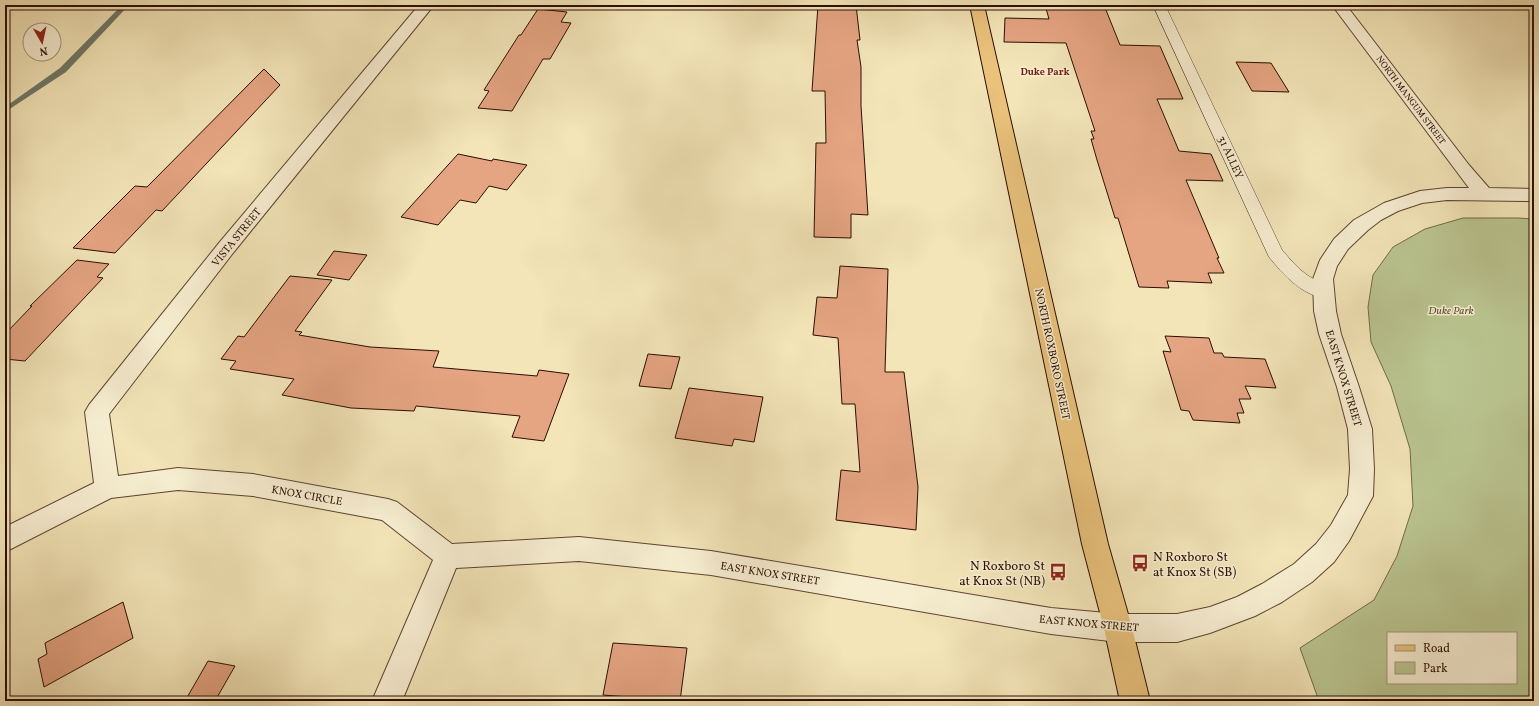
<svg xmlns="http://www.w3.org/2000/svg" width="1539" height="706" viewBox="0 0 1539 706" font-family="Vollkorn,serif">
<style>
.green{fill:#bac590;stroke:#726a49;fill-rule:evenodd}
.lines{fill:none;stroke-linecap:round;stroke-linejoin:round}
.stream{fill:#6e7869;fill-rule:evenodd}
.building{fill:#e5a482;stroke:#2b0e02}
.lane-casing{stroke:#5d4430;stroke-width:1}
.street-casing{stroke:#5d4430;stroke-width:2}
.primary-casing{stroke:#2b0e02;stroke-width:2}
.lane{fill:#f7eed1;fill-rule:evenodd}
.street{fill:#f7eed1;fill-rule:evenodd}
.primary{fill:#eac27c;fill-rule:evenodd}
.labels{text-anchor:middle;stroke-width:3;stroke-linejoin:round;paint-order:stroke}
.far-street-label{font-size:9px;fill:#2b0e02;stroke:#f7eed1}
.far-neighbourhood-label{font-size:10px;font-weight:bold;fill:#7a1f14;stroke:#f7eed1}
.street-label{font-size:11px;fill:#2b0e02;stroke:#f7eed1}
.park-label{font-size:11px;font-style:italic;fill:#5d4e34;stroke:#f7eed1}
.near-poi-label{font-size:13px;fill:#2b0e02;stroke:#f7eed1;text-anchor:start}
</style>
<rect width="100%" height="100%" fill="#f3e5b8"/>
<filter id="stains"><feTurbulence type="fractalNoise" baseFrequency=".005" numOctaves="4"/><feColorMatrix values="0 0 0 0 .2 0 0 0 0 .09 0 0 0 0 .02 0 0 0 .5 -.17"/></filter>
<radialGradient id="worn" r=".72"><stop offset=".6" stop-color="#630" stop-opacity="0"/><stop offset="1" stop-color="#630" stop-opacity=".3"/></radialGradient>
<path class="green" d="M1463 218H1518L1534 219V701H1319L1300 648 1374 600 1397 556 1413 506 1410 449 1391 386 1371 342 1368 307 1373 275 1393 247 1425 229ZM1388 633H1516V683H1388Z"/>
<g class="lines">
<path class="stream" d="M122 5H129L66 72 5 112V107L60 68Z"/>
</g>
<path class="building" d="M818 5H856L860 40H857L861 67V106L868 215 851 214V238L814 237 816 143H826L825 91H812Z
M1045 5H1104L1120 45 1160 46 1183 99H1157L1179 151 1211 154 1223 181 1186 180 1219 258H1217L1224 273H1208L1212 283 1167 281 1169 288 1139 287 1118 218H1115L1097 160 1091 139H1094L1091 131H1095L1066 43 1004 42 1005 18 1049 19Z
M538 9 567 12 561 22 571 23 550 59H543L512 111 478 108 489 91 484 90 519 35H521Z
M1236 62 1271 63 1289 92 1252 91Z
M264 69 280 85 162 211 156 210 115 253 73 248 135 186 147 187Z
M458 154 492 161 493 159 527 165 507 190 489 186 476 203 460 200 438 225 401 217Z
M334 251 367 255 349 280 317 275Z
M77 260 109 264 97 277 103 278 25 361 5 359V334L32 306H30Z
M840 266 888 269 885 372H904L918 487 916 530 836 520 841 470 860 472 855 404H842L838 338 813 335 817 297 837 298Z
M290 276 332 280 295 331 302 332 299 335 370 347 439 351 433 367 537 376 539 370 569 374 544 441 512 437 520 416 416 406 414 411 351 408 282 395 294 379 230 369 236 361 221 359 238 336 244 337Z
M1165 336 1209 338 1214 353H1222L1224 357 1265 359 1276 388 1245 386 1251 399H1239L1244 413H1237L1240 423 1193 420 1189 411 1181 410 1163 351 1171 352Z
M648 354 680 357 671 389 639 386Z
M689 388 763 397 754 442 734 439 732 446 675 438Z
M123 602 133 638 44 687 38 659 47 654 45 643Z
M613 643 687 648 680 701H640L641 698 603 695Z
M208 661 235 666 215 701H185Z"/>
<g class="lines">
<g class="lane-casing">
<path id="lane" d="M1153 5H1165L1282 250C1290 259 1297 268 1307 275 1315 281 1328 283 1333 291L1330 296C1307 302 1282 273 1269 257Z"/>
</g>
<g class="street-casing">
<path id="street" d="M419 5H434L233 253 109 414 118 476 178 468 253 474 388 499 397 502 452 544 579 537 711 551 1051 608 1118 614H1177L1210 607 1237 597 1262 584 1294 564 1316 544 1331 525 1348 495 1350 469 1348 429 1337 387 1319 334 1314 311 1313 279 1320 260 1334 239 1354 220 1384 203 1420 191 1447 188H1469L1332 5H1346L1469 165 1489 188 1534 189V201L1447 200 1422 203 1398 211 1381 220 1368 230 1348 249 1337 266 1333 279 1336 311 1341 334 1359 387 1372 429 1374 469 1373 496 1349 541 1334 562 1312 582 1282 602 1255 616 1210 633 1177 642H1118L1051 634 711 575 579 561 456 568 402 701H372L433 560 382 520 253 496 178 490 111 498 5 552V527L94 483 85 412 89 405 219 243Z"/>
</g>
<g class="primary-casing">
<path id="primary" d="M970 5H984L1108 544 1132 628 1150 701H1120L1104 628 1082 544Z"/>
</g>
<use href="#lane" class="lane"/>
<use href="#street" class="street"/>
<use href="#primary" class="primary"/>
</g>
<defs>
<g id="bus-bare" transform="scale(1.38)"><path d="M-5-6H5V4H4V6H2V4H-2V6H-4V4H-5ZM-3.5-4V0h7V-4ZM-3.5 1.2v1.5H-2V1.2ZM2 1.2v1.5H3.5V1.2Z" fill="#8f2418" stroke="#f7eed1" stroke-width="2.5" paint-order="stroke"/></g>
</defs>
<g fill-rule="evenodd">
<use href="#bus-bare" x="1140" y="563"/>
<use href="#bus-bare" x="1058" y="572"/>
</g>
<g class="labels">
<g class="far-street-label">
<text transform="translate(1411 100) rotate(53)" y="3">NORTH MANGUM STREET</text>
</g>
<g class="far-neighbourhood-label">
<text x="1045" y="75">Duke Park</text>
</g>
<g class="street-label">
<text transform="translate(1231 157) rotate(65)" y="4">31 ALLEY</text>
<text transform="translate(236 237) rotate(-51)" y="4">VISTA STREET</text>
<text transform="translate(1053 354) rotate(78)" y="4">NORTH ROXBORO STREET</text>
<text transform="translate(1344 378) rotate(73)" y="4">EAST KNOX STREET</text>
<text transform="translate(307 495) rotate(10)" y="4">KNOX CIRCLE</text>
<text transform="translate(770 573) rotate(9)" y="4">EAST KNOX STREET</text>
<text transform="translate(1089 623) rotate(5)" y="4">EAST KNOX STREET</text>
</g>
<g class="park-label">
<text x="1451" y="314">Duke Park</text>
</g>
<g class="near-poi-label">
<text x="1153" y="561">N Roxboro St<tspan x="1153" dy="15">at Knox St (SB)</tspan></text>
<text x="1045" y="570" text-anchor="end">N Roxboro St<tspan x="1045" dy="15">at Knox St (NB)</tspan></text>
</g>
</g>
<rect width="1539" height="706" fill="none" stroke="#f3e5b8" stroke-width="20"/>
<rect x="6" y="6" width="1527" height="694" fill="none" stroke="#2b0e02" stroke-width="2"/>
<rect x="10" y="10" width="1519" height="686" fill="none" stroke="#2b0e02"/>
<rect x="1387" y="632" width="130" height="52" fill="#f7eed1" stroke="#a5947e"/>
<rect x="1395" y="645" width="20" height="6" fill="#eac27c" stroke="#a5947e"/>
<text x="1423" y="652" font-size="12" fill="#2b0e02">Road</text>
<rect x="1395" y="662" width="20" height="12" fill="#bac590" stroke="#a5947e"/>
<text x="1423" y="672" font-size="12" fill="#2b0e02">Park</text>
<g transform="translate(42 42) rotate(171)"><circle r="19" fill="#f7eed1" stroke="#a5947e"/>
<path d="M0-3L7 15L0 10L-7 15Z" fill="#8f2418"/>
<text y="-6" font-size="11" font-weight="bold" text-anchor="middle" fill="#2b0e02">N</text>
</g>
<rect width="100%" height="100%" filter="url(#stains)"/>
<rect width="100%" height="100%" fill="url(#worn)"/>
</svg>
